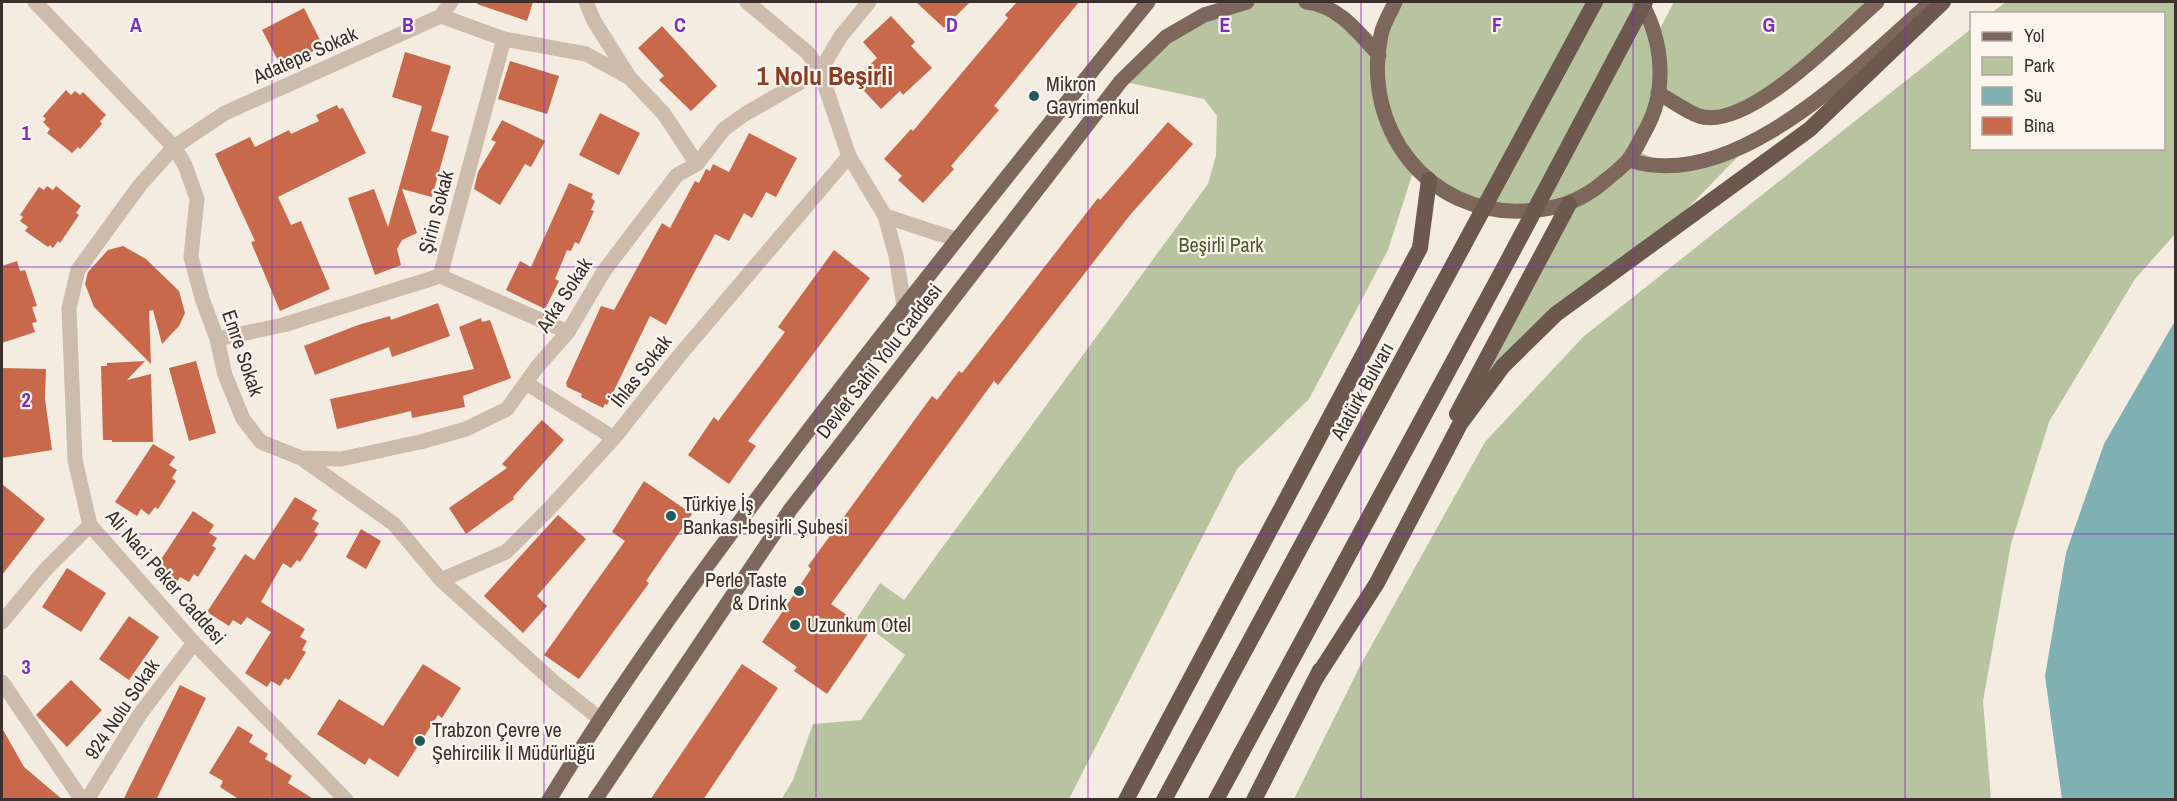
<svg xmlns="http://www.w3.org/2000/svg" width="2177" height="801" viewBox="0 0 2177 801" font-family="'Archivo Narrow',sans-serif">
<style>
.green{fill:#b8c4a0}
.water{fill:#7fb0b2}
.building{fill:#c8694b}
.lines{fill:none;stroke-linecap:round;stroke-linejoin:round}
.minor{stroke:#cdbbac;stroke-width:15}
.tertiary{stroke:#cdbbac;stroke-width:15}
.primary{stroke:#7d675c;stroke-width:15}
.trunk{stroke:#6c584f;stroke-width:16}
.grid{fill:none;stroke:#7b2cbf;stroke-width:1.5;stroke-opacity:0.55}
.poi-dot{fill:#1f5a5e;stroke:#fbf5ee;stroke-width:2}
.labels{text-anchor:middle;stroke-width:4.5;stroke-linejoin:round;paint-order:stroke}
.street-label{font-size:20px;fill:#3b302b;stroke:#fbf5ee}
.poi-label{font-size:20px;fill:#3b302b;stroke:#fbf5ee;text-anchor:start}
.park-label{font-size:20px;fill:#4a5a2e;stroke:#fbf5ee}
.district-label{font-size:26px;font-weight:bold;fill:#8c3b22;stroke:#fbf5ee}
.grid-label{font-size:20px;text-anchor:middle;font-weight:bold;fill:#7b2cbf;stroke:#fbf5ee;stroke-width:4.5;stroke-linejoin:round;paint-order:stroke}
</style>
<rect width="100%" height="100%" fill="#f4ebe1"/>
<path class="green" d="M1247 2 1321 3 1370 46 1395 2H1641L1655 38 1674 2H1877L1771 95 1700 116 1658 93 1635 150 1673 167 1751 143 1649 248 1503 366 1400 521 1569 204 1499 212 1414 169 1388 250 1309 399 1237 469 1069 799 781 800 793 780 813 724 861 720 905 655 857 618 880 583 904 600 1208 184 1216 155 1217 116 1204 99 1121 81 1204 15Z
M2006 2H2175L2176 233 2135 279 2049 422 2011 544 1983 701 1991 799H1294L1360 666 1485 442 1583 337 1971 29 1972 148H2164V14L1991 13Z"/>
<path class="water" d="M2175 321V799H2062L2045 676 2066 553 2104 444Z"/>
<path class="building" d="M478 2H533L527 21 477 4Z
M916 2H970L944 28Z
M1017 2H1079L994 106 999 110 951 166 954 169 923 203 898 180 902 176 884 159 911 129 913 131 1008 18 1005 15Z
M304 8 323 46 282 68 262 30Z
M891 16 915 42 911 46 932 68 903 95 900 91 881 109 854 80 877 58 863 42Z
M662 26 717 86 691 111 659 80 664 76 638 48Z
M405 52 451 66 431 131 449 136 432 197 402 189 417 233 402 240 397 249 401 265 375 275 348 198 374 189 388 227 422 106 392 97Z
M510 61 559 76 547 114 498 99Z
M66 90 71 95 75 91 80 95 83 92 106 115 100 121 102 124 80 149 78 147 72 153 47 133 50 129 43 122 46 119 43 116Z
M337 105 339 109 343 108 366 153 278 197 291 225 301 221 330 289 280 311 251 242 255 241 215 154 250 137 255 147 289 130 291 134 319 121 316 115Z
M600 113 640 133 619 175 579 155Z
M502 120 545 141 531 167 525 164 500 205 474 189 478 172 496 142 491 140Z
M1168 122 1193 144 1130 215 998 385 994 381 831 604 870 631 827 694 794 671 797 667 762 642 811 569 808 566 932 396 937 400 959 371 962 373 1098 198 1100 200Z
M749 133 797 158 776 197 766 192 752 218 744 213 729 241 715 234 666 325 650 316 607 405 605 404 603 408 581 397 582 394 567 387 566 383 601 306 614 310 662 223 670 228 695 181 699 183 706 169 710 171 713 164 729 172Z
M569 183 593 194 591 198 595 201 591 210 594 211 579 244 575 242 571 251 567 250 555 279 559 281 545 309 506 290 520 261 531 267Z
M47 186 53 190 56 186 81 206 76 213 79 215 60 243 58 241 53 248 50 245 48 247 25 231 28 227 20 221 23 217 20 215 39 187 44 190Z
M123 246 146 259 179 291 185 313 179 326 162 344 153 310 149 311 151 364 94 307 85 284 88 272 108 250Z
M834 250 870 278 748 441 756 446 729 484 688 455 714 417 718 421 785 332 778 327Z
M17 261 20 271 25 270 37 306 32 307 37 322 32 323 35 332 2 343V266Z
M438 303 450 336 392 357 389 347 315 375 304 346 358 325 390 316 391 320Z
M481 318 482 322 490 320 511 378 463 396 465 407 412 418 411 411 337 429 330 399 474 369 459 327Z
M145 361 127 380 151 374 153 442H112V440H103L101 366H107V363Z
M196 361 216 433 189 441 169 368Z
M2 368 46 369 45 399 52 450 2 458Z
M542 420 564 440 513 497 514 499 466 534 449 508 507 468 502 464Z
M153 444 175 457 169 465 177 470 172 478 176 481 158 509 155 507 149 515 141 509 137 516 115 502Z
M644 481 692 514 646 581 649 583 579 679 544 655 625 541 612 532Z
M2 484 45 519 2 575Z
M295 497 317 510 312 519 319 523 314 532 318 534 300 562 297 560 291 568 283 563 261 602 305 629 300 637 307 641 302 650 306 652 289 680 285 678 280 686 271 681 267 687 245 673 271 632 247 617 241 625 233 620 229 626 207 612 245 554 254 560Z
M193 511 214 525 209 533 217 538 212 546 216 548 198 577 194 574 189 582 180 577 176 583 154 570Z
M558 515 586 539 537 596 547 606 523 633 484 596Z
M361 529 381 541 366 569 346 557Z
M67 568 106 593 81 632 42 607Z
M129 616 159 637 129 680 99 659Z
M423 664 461 688 442 718 438 715 398 777 369 758 365 765 317 734 339 699 383 726Z
M742 664 778 688 703 800H650Z
M71 680 102 710 67 747 36 715Z
M180 685 206 698 156 800H123Z
M238 726 253 735 249 742 268 754 265 759 292 776 288 783 315 800H240L220 787 223 781 209 773Z
M2 728 24 767 63 800H2Z"/>
<g class="lines">
<path class="minor" d="M35 2 174 147 185 165 197 199 191 257 202 298 217 339 225 375 243 419 261 442 301 458 394 524 441 580 555 683 599 718
M586 2 594 21 628 75
M441 16 504 39 586 54 630 78 664 114 697 164
M174 147 225 113 441 16 451 2
M440 276 568 332
M217 339 283 325 440 276 504 39
M526 383 614 438
M301 458 341 459 420 442 466 429 507 409 537 367 568 332 604 271 677 175 697 164 724 129 745 114 820 71
M441 580 506 552 549 509 614 438 679 356 849 156
M2 622 45 570 90 525
M2 682 82 800
M87 800 140 714 194 643"/>
<path class="tertiary" d="M747 2 808 53 820 71 849 156 885 216 896 256 904 306
M820 71 841 36 869 2
M174 147 140 185 78 270 69 308 75 460 90 525 194 643 346 800
M885 216 955 239"/>
<path class="primary" d="M1306 2C1338 5 1358 32 1379 55
M1395 2C1391 12 1383 24 1381 35 1361 127 1427 215 1523 211 1555 210 1581 202 1606 180 1613 174 1623 167 1629 159 1635 151 1640 140 1645 131 1668 91 1663 41 1641 2
M1658 93C1671 100 1685 111 1699 116 1748 132 1841 33 1877 2
M1629 160C1734 195 1859 65 1931 2
M549 800C632 664 727 537 824 410 930 272 1038 137 1148 2
M595 800 790 510 1121 81 1166 37 1204 15 1247 2"/>
<path class="trunk" d="M1457 414 1569 204
M1316 678 1377 583 1460 424 1503 366 1556 314 1810 129 1943 2
M1126 800 1420 248 1429 180
M1164 800 1595 2
M1216 800 1506 264 1645 2
M1254 800 1320 670"/>
</g>
<path class="grid" d="M272 2V800M544 2V800M816 2V800M1088 2V800M1361 2V800M1633 2V800M1905 2V800M2 267H2176M2 534H2176"/>
<g class="poi-dot">
<circle cx="1034" cy="96" r="6"/>
<circle cx="671" cy="516" r="6"/>
<circle cx="799" cy="591" r="6"/>
<circle cx="795" cy="625" r="6"/>
<circle cx="420" cy="741" r="6"/>
</g>
<g class="labels">
<g class="street-label">
<text transform="translate(305 55) rotate(-24)" y="7">Adatepe Sokak</text>
<text transform="translate(436 212) rotate(-75)" y="7">Şirin Sokak</text>
<text transform="translate(564 295) rotate(-57)" y="7">Arka Sokak</text>
<text transform="translate(243 353) rotate(71)" y="7">Emre Sokak</text>
<text transform="translate(879 361) rotate(-52)" y="7">Devlet Sahil Yolu Caddesi</text>
<text transform="translate(641 371) rotate(-52)" y="7">İhlas Sokak</text>
<text transform="translate(1362 391) rotate(-61)" y="7">Atatürk Bulvarı</text>
<text transform="translate(166 577) rotate(49)" y="7">Ali Naci Peker Caddesi</text>
<text transform="translate(122 709) rotate(-56)" y="7">924 Nolu Sokak</text>
</g>
<g class="poi-label">
<text x="1046" y="91">Mikron<tspan x="1046" dy="23">Gayrimenkul</tspan></text>
<text x="683" y="511">Türkiye İş<tspan x="683" dy="23">Bankası-beşirli Şubesi</tspan></text>
<text x="787" y="587" text-anchor="end">Perle Taste<tspan x="787" dy="23">&amp; Drink</tspan></text>
<text x="807" y="632">Uzunkum Otel</text>
<text x="432" y="737">Trabzon Çevre ve<tspan x="432" dy="23">Şehircilik İl Müdürlüğü</tspan></text>
</g>
<g class="park-label">
<text x="1221" y="252">Beşirli Park</text>
</g>
<g class="district-label">
<text x="825" y="85">1 Nolu Beşirli</text>
</g>
</g>
<g class="grid-label">
<text x="136" y="32">A</text>
<text x="408" y="32">B</text>
<text x="680" y="32">C</text>
<text x="952" y="32">D</text>
<text x="1225" y="32">E</text>
<text x="1497" y="32">F</text>
<text x="1769" y="32">G</text>
<text x="26" y="140">1</text>
<text x="26" y="407">2</text>
<text x="26" y="674">3</text>
</g>
<rect width="2177" height="801" fill="none" stroke="#3b302b" stroke-width="6"/>
<rect x="1970" y="12" width="195" height="138" fill="#fbf5ee" stroke="#aea6a0" stroke-width="1.5"/>
<rect x="1982" y="32" width="30" height="9" fill="#7d675c" stroke="#aea6a0" stroke-width="1.5"/>
<text x="2024" y="42" font-size="18" fill="#3b302b">Yol</text>
<rect x="1982" y="57" width="30" height="18" fill="#b8c4a0" stroke="#aea6a0" stroke-width="1.5"/>
<text x="2024" y="72" font-size="18" fill="#3b302b">Park</text>
<rect x="1982" y="87" width="30" height="18" fill="#7fb0b2" stroke="#aea6a0" stroke-width="1.5"/>
<text x="2024" y="102" font-size="18" fill="#3b302b">Su</text>
<rect x="1982" y="117" width="30" height="18" fill="#c8694b" stroke="#aea6a0" stroke-width="1.5"/>
<text x="2024" y="132" font-size="18" fill="#3b302b">Bina</text>
</svg>
